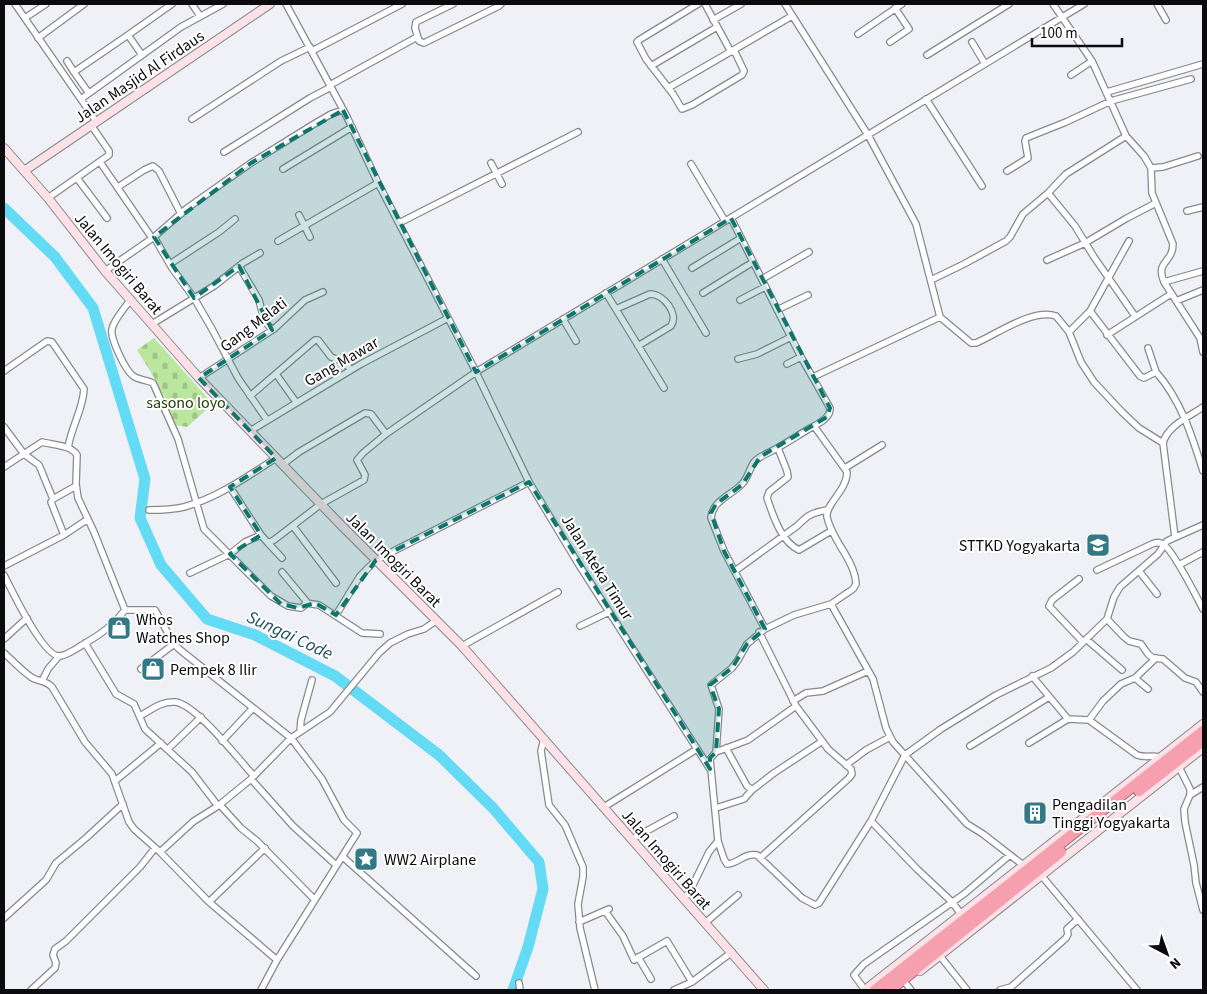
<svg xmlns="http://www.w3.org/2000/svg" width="1207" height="994" viewBox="0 0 1207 994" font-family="'Source Sans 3',sans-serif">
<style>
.cemetery{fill:url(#cemetery-stones)}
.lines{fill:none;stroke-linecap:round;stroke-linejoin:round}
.river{stroke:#64dbf5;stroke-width:11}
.street-casing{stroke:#88898e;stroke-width:8}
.secondary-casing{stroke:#88898e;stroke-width:10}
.highway-casing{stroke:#a46b76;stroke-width:12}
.street{stroke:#fff;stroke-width:5.5}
.secondary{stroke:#fce2e7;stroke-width:8}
.highway{stroke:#f69faf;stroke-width:10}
.marked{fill:#0f766e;fill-opacity:0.2;stroke:#0f766e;stroke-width:4;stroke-dasharray:10 6;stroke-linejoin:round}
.labels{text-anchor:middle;stroke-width:4;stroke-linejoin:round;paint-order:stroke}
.street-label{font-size:16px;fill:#0b0b0d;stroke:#fff}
.park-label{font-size:16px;fill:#233e08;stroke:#fff}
.poi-label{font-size:16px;fill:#0b0b0d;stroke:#fff;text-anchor:start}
.water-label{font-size:18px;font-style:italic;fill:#1a4e59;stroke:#fff}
</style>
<defs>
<pattern id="cemetery-stones" width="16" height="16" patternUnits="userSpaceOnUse" patternTransform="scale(1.25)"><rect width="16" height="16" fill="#bbe69e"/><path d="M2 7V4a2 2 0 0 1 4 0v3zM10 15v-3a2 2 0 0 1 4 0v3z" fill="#9fc487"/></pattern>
</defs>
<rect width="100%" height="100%" fill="#f0f1f7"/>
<path class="cemetery" d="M154 338 213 404 187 427 175 425 172 421 164 395 157 393 155 379 137 350Z"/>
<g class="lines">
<path class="river" d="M4 208 55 257 93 308 145 479 140 518 161 565 207 619 255 635 335 676 439 755 493 808 539 862 543 889 528 947 513 990"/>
<g class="street-casing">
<path id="street" d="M15 4 96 121
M192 4 200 16
M286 4 346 115 378 183 473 366 529 482 579 565 710 769
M453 4 416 22 415 28 419 41 424 43 499 6 501 4
M698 4 639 40 637 42 646 59 673 94 682 109 692 105 742 75 744 71 734 50
M705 4 731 52
M785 4 868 135 916 224 940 317 971 343H976C997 334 1033 308 1056 316L1069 332 1081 362 1094 382 1122 412 1139 428 1163 443
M1053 4 1092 61 1126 136 1144 156 1151 168 1152 193 1173 244C1173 263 1155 261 1164 282L1200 338 1203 352
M1157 4 1166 20
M25 18 46 4
M713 20 741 4
M858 34 902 4
M38 38 84 4
M890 42 909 29 895 8
M972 42 985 64
M312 51 402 4
M142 55 128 35 172 4
M927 55 1009 4
M67 61 74 72
M651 66 717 27
M1071 75 1092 61
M330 85 417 37
M668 88 792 16
M88 92 74 72 128 35
M1107 92 1203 64
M81 99 181 27 223 4
M926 99 982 186
M192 119 281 61 310 47
M224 152 310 98 331 87
M100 162 152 238
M491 163 502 184
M691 164 725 221
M1151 168 1163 167 1198 156
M283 169 352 127
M1007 171 1028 158 1025 141 1026 138 1066 122 1111 101 1191 79
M77 178 107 218
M118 187 144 170 153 166 159 171 181 214
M1048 193 1075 226 1094 257 1135 316
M48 198 109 155V151L91 125
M1187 211 1203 207
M299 215 310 237
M399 223 578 132
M154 237 172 268 194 298 212 329 238 378 267 420
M278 241 378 183
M662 259 706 333
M1047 260 1085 243 1127 218 1156 203
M170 264 219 232 235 219
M239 266 259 300 264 320 272 330
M692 268 741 238
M105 271 154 237 186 209 251 163 314 124 331 114 343 110
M762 279 809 252
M931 280 964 264 1006 241 1010 237 1023 214 1048 193 1066 174 1126 136
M1164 282 1203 271
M606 293 664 388
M703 293 753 262
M131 299C125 308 114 319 112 329 110 338 126 373 135 377 140 380 147 380 153 383L178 439 204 529 271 596 288 606 301 608 305 605 306 601 282 572
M740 300 765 287
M1176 301 1203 290
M616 309 650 294C664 294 679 314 671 326L638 346
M777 310 808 295
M1090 311 1140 376 1144 378 1156 372C1181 400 1192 436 1203 471
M563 319 576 341
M152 324 214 286 243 263 260 253
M1069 332 1090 311 1129 241
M1107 335 1171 294
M1148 348 1156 372
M738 359 757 354 791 337
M787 364 801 357
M4 371 47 341 52 342 84 389C83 410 71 427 68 448
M276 374 296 402
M813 377 940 317
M199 378 274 329 305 300 323 292
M250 396 315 340H318L331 357 344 362 351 370
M814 426 847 472C847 491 825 504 827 517 832 541 855 560 856 584L853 589 831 604
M4 427 24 454 39 465 53 499
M250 431 361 364 448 318
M778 448 787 471 788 477 769 492 767 498C773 515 781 542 799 550L831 531
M282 465 299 452 365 413 371 414 386 434 476 372 1084 4
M4 467 42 442C53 445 71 445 77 455L76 484 78 498 94 532 125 610
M845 468 882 445
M230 487 261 535
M149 510C161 510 172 510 184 507 217 498 247 477 276 458
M293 526 336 583
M64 535 51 502 53 499 76 486
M1175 537 1163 443C1167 426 1190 416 1203 407
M268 543 282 558
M1179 565 1203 552
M4 566 64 535 88 519
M1097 570 1152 544C1156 542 1159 542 1163 544 1174 551 1196 596 1203 609
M735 571 797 526C808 515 811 513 827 510
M1139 571 1157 594
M190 573 230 554 245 542 261 535 268 543 274 540 321 504 364 480 365 475 357 460 363 453 386 434
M4 575C11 589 44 658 60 656 68 655 77 648 84 644 100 635 114 625 125 610
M1079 579 1052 600 1049 606 1083 642
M306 603 319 605 362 633 380 634
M125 610H155L174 644 179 649 291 738 322 779 344 820 357 833 277 960 261 990
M336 615 360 576 376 560 529 482
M1107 619 1123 636 1129 641 1141 644 1148 654 1153 658 1163 659 1185 678 1196 682 1203 692
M580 626 609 612
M765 629 794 615 831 604 873 679 886 728 893 742 967 824 983 834 1023 865
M759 632 796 706
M4 639 27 618
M1086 639 1122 670
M85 643 113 689 116 694 134 704 145 729 192 772 218 806
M462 646 558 592
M4 653C13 661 21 670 31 677 38 682 46 680 52 687L85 742 112 774 129 822 134 829 160 852 209 902 277 960
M141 669 174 644
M1032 676 1068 719 1089 720 1137 755C1145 758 1152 755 1160 757
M1135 678 1148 689
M42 681 48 669 59 656
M793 701 806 693 823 691 868 671
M140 716C151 710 161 701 175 702 196 704 239 760 254 776
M1089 720 1103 701 1121 684 1135 678 1156 658
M300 732 301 720 312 680
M544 739 541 751 549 805 565 825 583 867V877L578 904 580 928 595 990
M222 741 253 708
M1029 743 1068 719
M970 746 1049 697
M726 748 747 786 752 790 774 773 821 742
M168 749 201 717
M716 752 748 740 796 706 828 749 851 769 852 774 849 778 760 858
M846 765 866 750 890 737
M1179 767 1190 789V795L1184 809 1185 822 1194 865 1196 883 1203 910
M251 779 293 826 336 865
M115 781 161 743
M1190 795 1203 787
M220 805 241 828 257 841 314 899
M604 807 697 749
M716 808 744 799 752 790
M632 839 674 816
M718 841 724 859 727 864C738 864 743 853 757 855L802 898 815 905 819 903 871 821
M160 852 194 821 218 806 251 779 291 738 330 712 379 653 390 643 408 634 424 629 437 620
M343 857 476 976
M1041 875 1137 990
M683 899 689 893 709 852 718 841 710 759 716 752 719 709 711 685 732 668 738 660 747 644 765 629 724 551 711 518C712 501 731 495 741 485 748 479 749 469 754 462 760 455 770 453 777 448 787 443 797 436 807 430 815 425 831 419 830 408L801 357 731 218
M209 902 265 848
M605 911 623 936 634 960 667 941 692 982
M961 914 952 902 917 869 871 821 905 755 941 729 996 695 1051 668 1073 652 1107 619 1114 597 1120 587 1158 554 1167 541 1203 525
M4 918 46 880 56 863 86 838 123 804
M579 922 609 909
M705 923 738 895
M940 956 967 990
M638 957 651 979
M903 980 911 990
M519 983 520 990
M1011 987 1066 938 1068 934 1067 929 1078 919
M31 990 55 968 56 963 53 955 55 949 66 941 140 867 155 848
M674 990 692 982 732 952
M865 990 854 975 864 964 964 894 1010 855
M1000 990 1011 987"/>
</g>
<g class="secondary-casing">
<path id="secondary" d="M4 148 48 198 105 271 199 378 340 524 462 646 764 990
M24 171 270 4
M920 971 1203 748
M865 990 1203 724"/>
</g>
<g class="highway-casing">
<path id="highway" d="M1139 791 1203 741
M875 990 1203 731
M890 990 1061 852"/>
</g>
<use href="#street" class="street"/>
<use href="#secondary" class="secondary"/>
<use href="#highway" class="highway"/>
</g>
<path class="marked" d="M343 110 476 372 731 218 830 408 827 417 760 457 742 485 716 504 711 513 724 551 765 629 747 644 732 668 710 685 719 709 716 752 710 758V769L529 482 376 560 336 615 315 603 298 608 281 604 230 554 261 535 230 487 276 458 199 378 272 330 239 266 194 298 154 237 251 163Z"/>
<defs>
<g id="university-square" transform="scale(1.25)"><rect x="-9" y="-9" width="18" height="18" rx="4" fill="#337985" stroke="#fff"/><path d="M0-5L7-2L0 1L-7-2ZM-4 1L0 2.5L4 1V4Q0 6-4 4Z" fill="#fff"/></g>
<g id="shop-square" transform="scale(1.25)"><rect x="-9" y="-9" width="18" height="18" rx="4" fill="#337985" stroke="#fff"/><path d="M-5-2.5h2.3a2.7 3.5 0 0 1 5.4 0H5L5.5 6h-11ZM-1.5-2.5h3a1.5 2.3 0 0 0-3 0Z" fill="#fff"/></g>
<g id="building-square" transform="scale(1.25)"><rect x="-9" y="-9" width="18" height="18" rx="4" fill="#337985" stroke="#fff"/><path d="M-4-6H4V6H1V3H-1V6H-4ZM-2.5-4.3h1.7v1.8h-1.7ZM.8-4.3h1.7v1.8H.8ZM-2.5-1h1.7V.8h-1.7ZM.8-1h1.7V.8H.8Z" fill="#fff"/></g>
<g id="sight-square" transform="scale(1.25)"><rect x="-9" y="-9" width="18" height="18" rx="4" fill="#337985" stroke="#fff"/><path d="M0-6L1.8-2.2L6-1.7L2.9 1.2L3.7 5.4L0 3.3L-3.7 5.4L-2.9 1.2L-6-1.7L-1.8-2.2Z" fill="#fff"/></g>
</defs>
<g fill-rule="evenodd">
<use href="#university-square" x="1098" y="545"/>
<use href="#shop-square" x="119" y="628"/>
<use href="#shop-square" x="153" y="669"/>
<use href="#building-square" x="1035" y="813"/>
<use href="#sight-square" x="366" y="859"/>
</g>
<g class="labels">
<g class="street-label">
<text transform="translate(139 76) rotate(-34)" y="6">Jalan Masjid Al Firdaus</text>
<text transform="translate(119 263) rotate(50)" y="6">Jalan Imogiri Barat</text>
<text transform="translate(253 324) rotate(-37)" y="6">Gang Melati</text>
<text transform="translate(341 361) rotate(-30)" y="6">Gang Mawar</text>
<text transform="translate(394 559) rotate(45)" y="6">Jalan Imogiri Barat</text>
<text transform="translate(598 567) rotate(58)" y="6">Jalan Ateka Timur</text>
<text transform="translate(667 859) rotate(49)" y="6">Jalan Imogiri Barat</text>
</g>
<g class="park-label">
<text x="186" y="408">sasono loyo</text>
</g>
<g class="poi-label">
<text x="1080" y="551" text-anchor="end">STTKD Yogyakarta</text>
<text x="136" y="625">Whos<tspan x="136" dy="18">Watches Shop</tspan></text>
<text x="170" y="675">Pempek 8 Ilir</text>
<text x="1052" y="810">Pengadilan<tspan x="1052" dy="18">Tinggi Yogyakarta</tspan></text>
<text x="384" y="865">WW2 Airplane</text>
</g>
<g class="water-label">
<text transform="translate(290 635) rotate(25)" y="6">Sungai Code</text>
</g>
</g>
<rect width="1207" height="994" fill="none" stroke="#0b0b0d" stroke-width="10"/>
<g transform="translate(1167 954) rotate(139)" stroke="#ffffff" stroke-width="4" paint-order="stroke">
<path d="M0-4L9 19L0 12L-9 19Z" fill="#0b0b0d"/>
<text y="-8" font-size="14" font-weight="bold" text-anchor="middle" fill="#0b0b0d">N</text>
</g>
<path d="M1032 38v8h90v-8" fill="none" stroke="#0b0b0d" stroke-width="2.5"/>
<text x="1040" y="38" font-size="15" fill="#0b0b0d" stroke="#ffffff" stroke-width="4" paint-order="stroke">100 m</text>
</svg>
